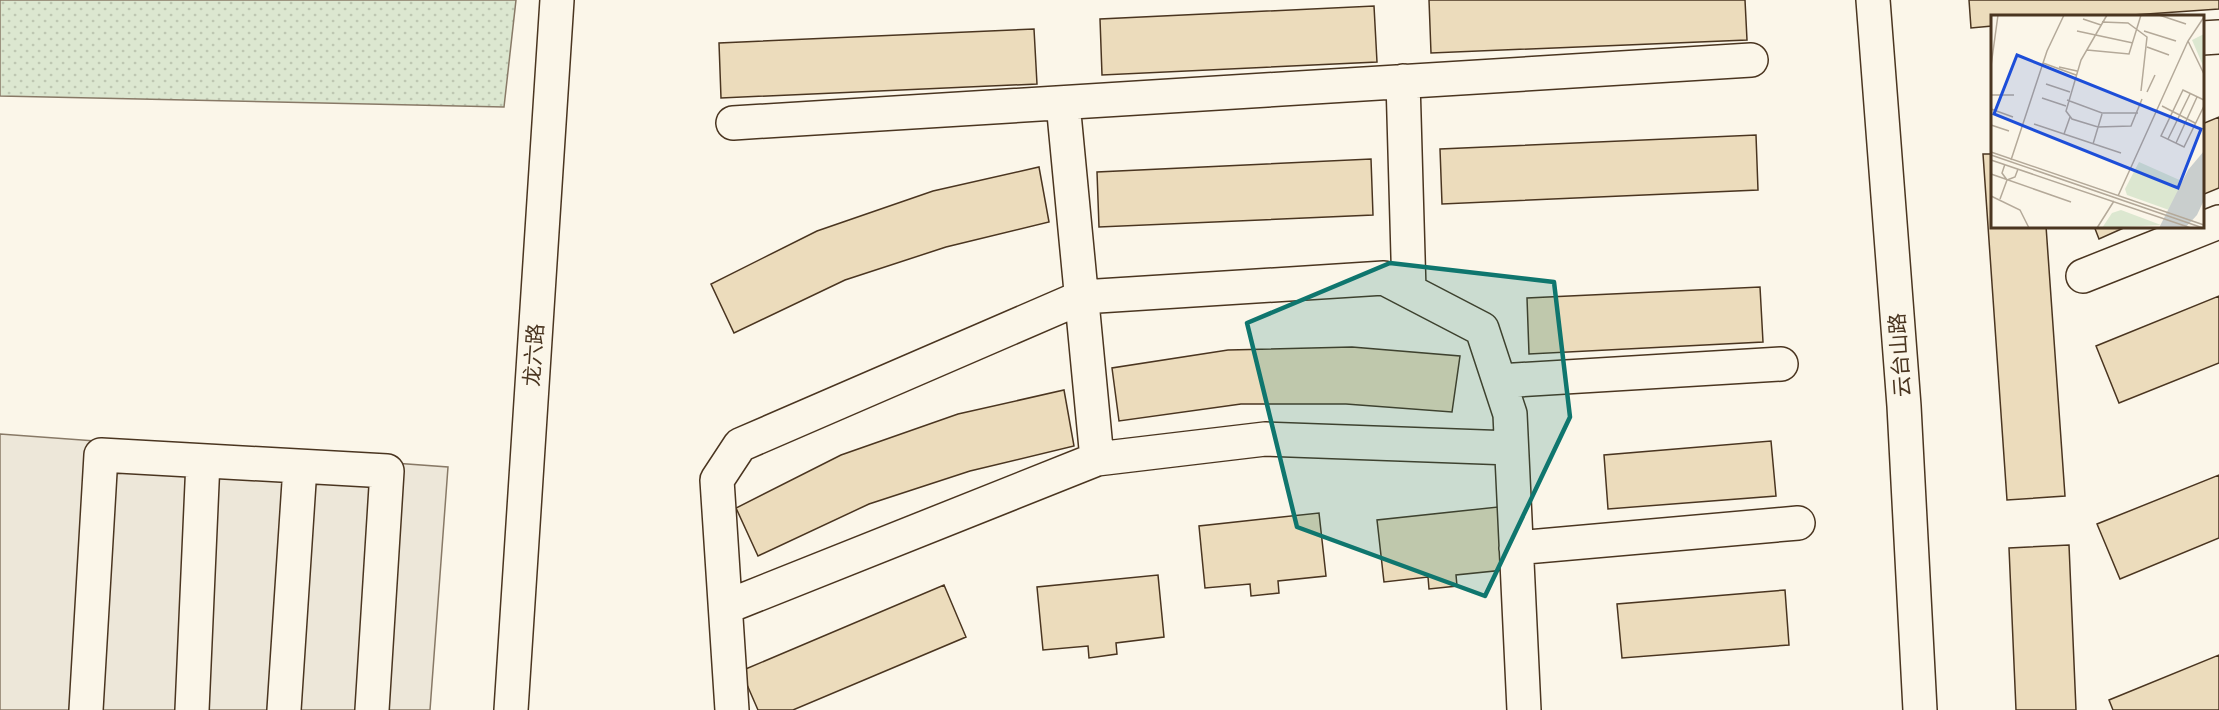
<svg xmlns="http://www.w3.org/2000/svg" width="2219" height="710" viewBox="0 0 2219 710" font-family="Jost,'Noto Sans SC',sans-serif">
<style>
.green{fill:url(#green-dots);stroke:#887966;stroke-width:1.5}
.parking{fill:#ede7d9;stroke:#887966;stroke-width:1.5}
.building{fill:#ecdcbc;stroke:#4a3520;stroke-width:1.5}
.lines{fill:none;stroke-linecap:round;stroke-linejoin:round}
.minor-casing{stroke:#4a3520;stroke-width:36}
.minor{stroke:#fbf6e9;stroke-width:33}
.marked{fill:#0f766e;fill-opacity:0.2;stroke:#0f766e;stroke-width:4.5;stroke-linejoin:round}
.labels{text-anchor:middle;stroke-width:4.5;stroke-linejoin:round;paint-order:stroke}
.street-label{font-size:21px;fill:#4a3520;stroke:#fbf6e9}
.inset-road{fill:none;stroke:#b4a999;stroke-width:1.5}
.view{fill:#1d4ed8;fill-opacity:0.15;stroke:#1d4ed8;stroke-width:3}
.inset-edge{fill:none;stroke:#4a3520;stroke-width:3}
</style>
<defs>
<pattern id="green-dots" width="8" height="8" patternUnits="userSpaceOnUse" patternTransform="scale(1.5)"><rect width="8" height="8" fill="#dce7d0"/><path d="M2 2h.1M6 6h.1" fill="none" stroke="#bec7b2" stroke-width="1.8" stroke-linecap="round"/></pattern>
</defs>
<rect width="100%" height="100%" fill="#fbf6e9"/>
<path class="green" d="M0 0H516L504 107 0 96Z"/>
<path class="parking" d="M0 434 448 467 430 710H0Z"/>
<path class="building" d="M1429 0H1745L1747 40 1431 53Z
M1969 0H2219V9L2118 16H1992V26L1971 28Z
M1374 6 1377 62 1102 75 1100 19Z
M1034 29 1037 84 721 98 719 43Z
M2219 117V188L2202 195V124Z
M1756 135 1758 190 1442 204 1440 149Z
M1983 154H1992V226H2046L2065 496 2007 500Z
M1371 159 1373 215 1099 227 1097 172Z
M1039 167 1049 222 946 247 845 280 734 333 711 284 817 231 933 191Z
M2094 226H2128L2099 239Z
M1760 287 1763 342 1529 354 1527 298Z
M2219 296V363L2119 403 2096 346Z
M1352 347 1460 356 1452 412 1346 404H1241L1119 421 1112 368 1228 350Z
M1064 390 1074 446 970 471 869 504 758 556 736 508 841 455 958 414Z
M1771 441 1776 496 1608 509 1604 455Z
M2219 475V538L2120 579 2097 524Z
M1498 507 1504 570 1456 575 1457 586 1429 589 1428 577 1384 582 1377 520Z
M1319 513 1326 576 1278 581 1279 593 1251 596 1250 584 1205 588 1199 526Z
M2069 545 2076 710H2016L2009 548Z
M1158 575 1164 637 1116 643 1117 654 1089 658 1088 646 1043 650 1037 587Z
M944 585 966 637 793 710H758L741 671Z
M1785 590 1789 645 1622 658 1617 604Z
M2219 655V710H2113L2109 700Z"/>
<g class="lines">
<g class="minor-casing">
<path id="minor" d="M1873 0 1904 406 1920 710
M2202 38 2219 37
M1403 81 1409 291
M1063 103 1097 459
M733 123 1751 60
M2083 276 2219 222
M1499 381 1781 364
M1516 548 1798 523
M726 607 1097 459 1265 439 1511 448
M86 710 101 455 387 471 372 710
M192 710 203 461
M284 710 300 467
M511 710 557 0
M732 710 717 480 740 445 1082 297 1384 278 1482 329 1510 414 1524 710"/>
</g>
<use href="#minor" class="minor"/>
</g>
<path class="marked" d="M1390 263 1554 282 1570 417 1485 596 1297 527 1247 323Z"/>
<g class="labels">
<g class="street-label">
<text transform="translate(534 355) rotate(-86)" y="7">龙六路</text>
<text transform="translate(1900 355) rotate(-94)" y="7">云台山路</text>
</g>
</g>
<g transform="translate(1991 15)">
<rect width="213" height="213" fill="#fbf6e9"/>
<path d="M148 147 193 167 178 195 136 180 134 174ZM130 195 170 210 111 213 121 198Z" fill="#dce7d0"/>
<path d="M213 19V53L201 25Z" fill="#dce7d0"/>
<path d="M213 136V185L206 200 194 213H168L197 155Z" fill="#c9cecd"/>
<path class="inset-road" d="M116 0 90 45 75 96 81 104 107 112 140 111 151 84M168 0 195 9M92 4 110 10M111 7 137 8 156 22 150 76M86 16 142 28M153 16 185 26M197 26 213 59M156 32 178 40M96 35 138 39 150 0M52 48 85 60M0 51 7 0M68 52 86 56M55 69 79 77M156 77 164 60M0 80H23M51 83 75 91M76 85 111 98H147M213 85 192 75 170 121 193 132 213 91M171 91 204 108M0 94 22 102M43 109 130 138M0 110 18 116M73 119 79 102M177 124 199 79M185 128 206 82M102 129 111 99M0 137 213 210M0 140 212 213M0 145 200 213M20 145 56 36 73 0M14 149 11 158 16 165 24 162 27 154M0 159 80 187M0 181 29 195 38 213M127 181 197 26 213 2M9 184 16 165M106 213 123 186"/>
<path class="view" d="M26 40 210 114 187 173 3 99Z"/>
<rect width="213" height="213" class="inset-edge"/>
</g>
</svg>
